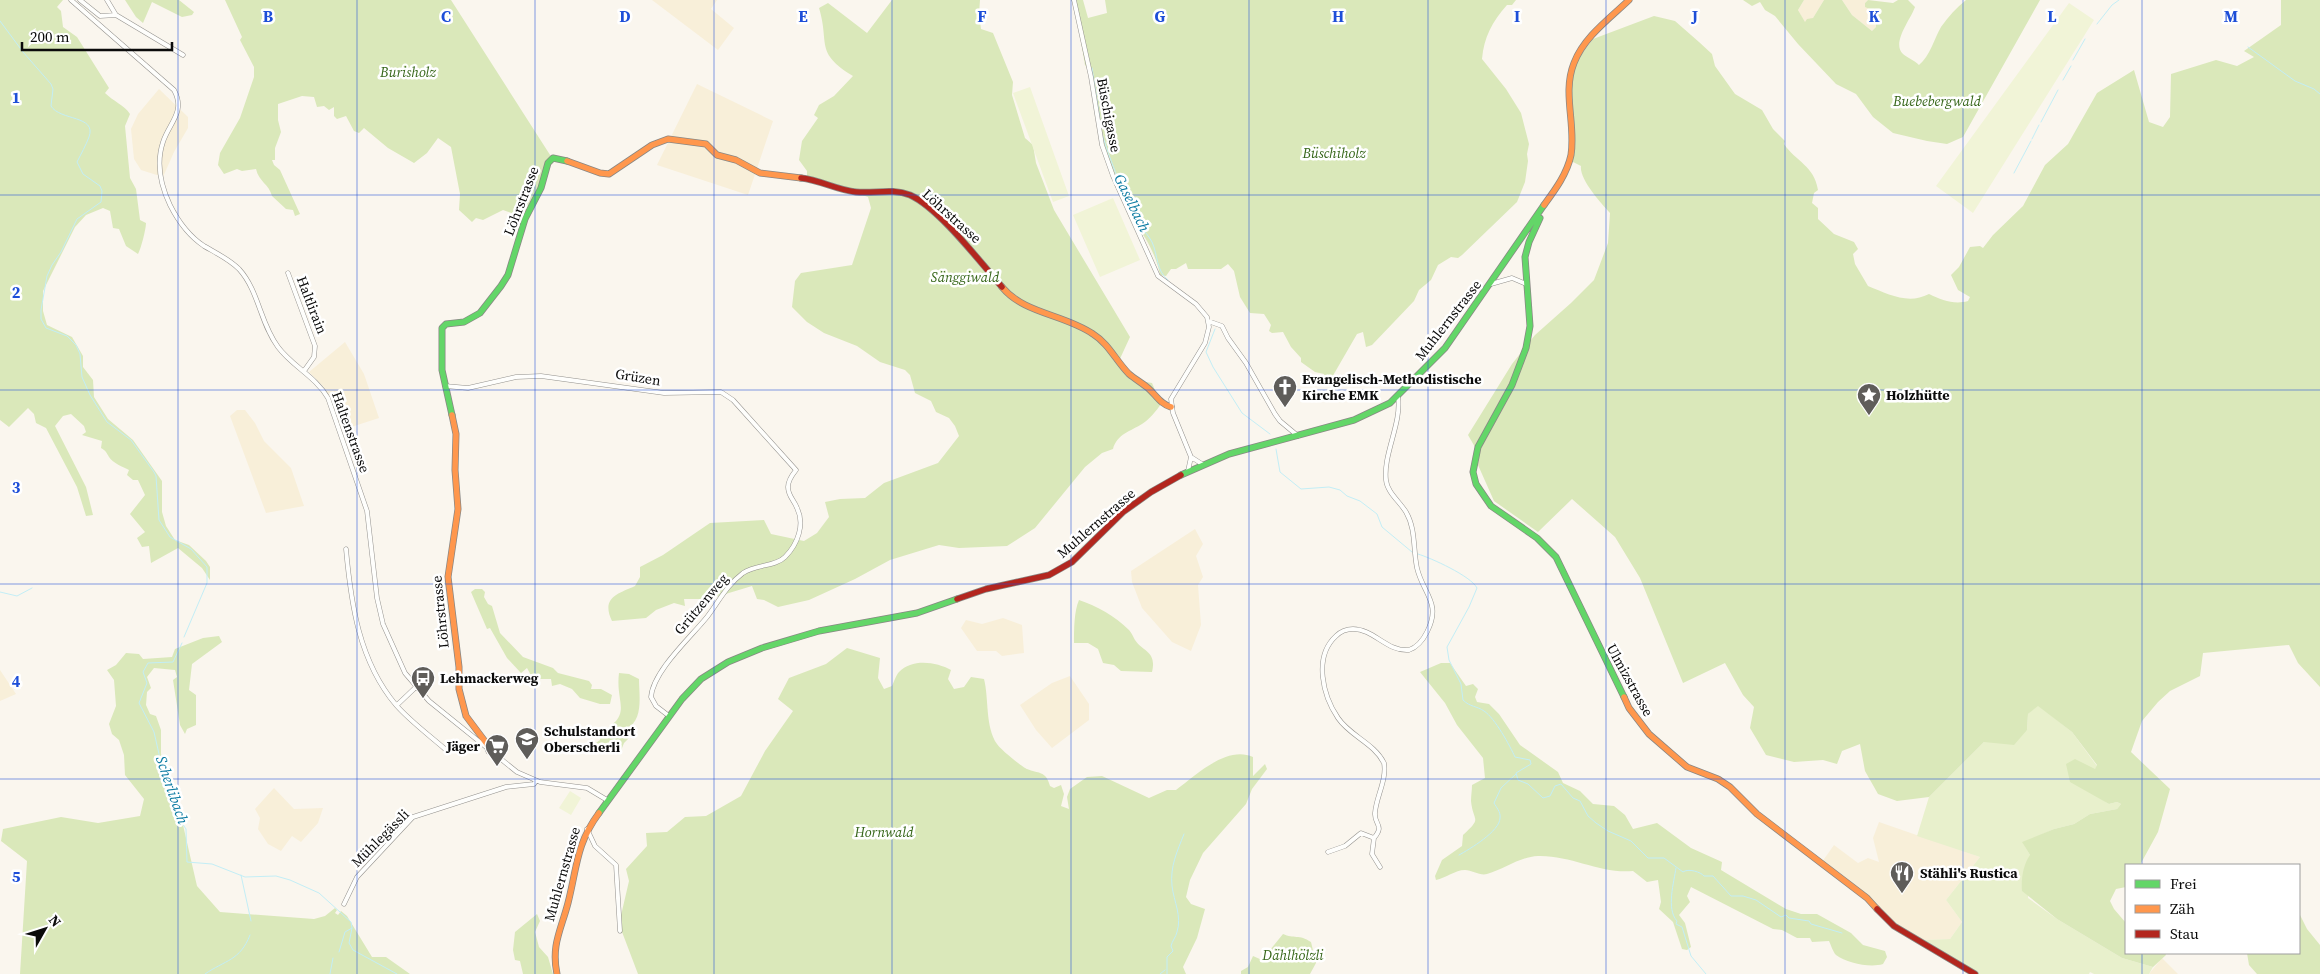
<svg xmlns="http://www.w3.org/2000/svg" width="2320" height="974" viewBox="0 0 2320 974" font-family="'Source Serif 4',serif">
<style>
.farmland{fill:#f8efd9}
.green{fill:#e8f0cc}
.forest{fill:#dae8ba}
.pitch{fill:#f1f4d7}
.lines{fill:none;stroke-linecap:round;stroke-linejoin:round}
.stream{stroke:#c3eef6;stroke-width:1}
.street-casing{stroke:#93918d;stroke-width:5}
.fast-casing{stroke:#898784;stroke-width:7}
.slow-casing{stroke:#898784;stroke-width:7}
.jam-casing{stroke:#898784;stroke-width:7}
.street{stroke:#fefefc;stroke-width:4}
.fast{stroke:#63d668;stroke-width:5.5}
.slow{stroke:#ff974d;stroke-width:5.5}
.jam{stroke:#b3261e;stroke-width:5.5}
.grid{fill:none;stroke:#1d4ed8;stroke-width:1;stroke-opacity:0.55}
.labels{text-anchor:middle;stroke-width:5;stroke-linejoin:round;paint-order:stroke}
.park-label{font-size:14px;font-style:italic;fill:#366619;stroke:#fff}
.street-label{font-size:14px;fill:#0b0b0b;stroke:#fff}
.poi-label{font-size:14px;font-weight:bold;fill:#0b0b0b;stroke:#fff;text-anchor:start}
.water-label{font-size:15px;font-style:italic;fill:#0e7ca3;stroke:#fff}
.grid-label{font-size:16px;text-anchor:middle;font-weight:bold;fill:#1d4ed8;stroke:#fff;stroke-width:5;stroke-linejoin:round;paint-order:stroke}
</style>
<rect width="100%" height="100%" fill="#faf6ee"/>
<path class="farmland" d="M652 0H717L711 9 734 28 718 50Z
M1804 0H1824L1813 18 1805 23 1798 10Z
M1842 0H1868L1865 3 1872 10 1876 19V27L1872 31 1852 15Z
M697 84 773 121 748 195 657 165Z
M159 89 188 117V128L174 152 163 177 141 170 134 159 131 129 138 114Z
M345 342 364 374 379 418 342 430 332 402 323 386 309 372Z
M237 410H245L255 423 264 441 291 468 304 506 266 513 230 416Z
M1195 529 1203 544 1196 556 1203 577 1198 585 1201 625 1191 651 1172 642 1142 608 1132 582 1131 571Z
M1003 618 1022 625 1024 653 1002 656 996 651H977L961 628 966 620 982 624Z
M0 670 16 694 0 701Z
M1070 676 1089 704V720L1052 748 1036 730 1020 705 1052 683Z
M274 788 294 809 323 808 318 823 301 842 292 836 281 851 268 844 258 829 260 818 255 809Z
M1879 822 1980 857 1946 900 1962 922 1950 939 1924 940 1903 930 1822 862 1834 845 1858 863 1868 858 1879 862 1873 838Z
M2162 958 2178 974H2149Z"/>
<path class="green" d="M2038 705 2072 732 2097 766 2095 770 2097 796 2109 804 2117 802 2121 804 2117 809 2090 814 2074 824 2054 829 2023 843 2030 855 2028 898 2057 919 2122 958 2153 967 2149 974H2094L2090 972 2089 974H1979L1924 940 1950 939 1962 922 1946 900 1980 857 1917 836 1929 797 1984 742 2027 730 2028 714Z"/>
<path class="forest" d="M0 0H63L57 7 61 11 63 27 77 37 109 88 105 93C113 101 124 105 130 114L125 126 130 178 136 189 140 220 146 223C146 229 141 249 138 254L126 246 119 229 113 228 110 211 103 208 86 215 75 227 43 291V311L47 325 72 337 83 356V367L93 380 94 397 108 419 133 440 162 481V512L166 526 175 540 189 545 206 561 210 567V580L202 568 178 548 151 563 149 546 142 547 137 538 145 532 130 514 145 495 138 480H133L127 475 129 470C123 467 113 463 109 457 106 452 106 451 101 448L102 441 82 435 86 432 84 426 71 414 63 416 55 426 86 487 93 515 86 516 77 487 46 428 36 423 34 414 28 408 9 427 0 420Z
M125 0H179L194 12 192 15 182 17 152 2 143 23 136 17Z
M225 0H451L552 158 545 176 523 217 503 210 483 220 476 218 472 222 459 210 460 194 451 147 438 138 427 153 414 163 388 148 364 128 359 133 354 131 346 116 337 119 334 116V107L329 110 324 106 317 107 314 97 302 96 278 104V120L281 132 275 148V160H272L274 165 280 170 300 214 295 216 293 210 286 209 272 196C269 184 259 182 256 169L242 171 237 169 224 174 218 165 220 153 240 118 254 77V67L240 40 242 37Z
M892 0H980L979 14 981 29 993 33 1013 82 1012 95 1025 138 1033 145 1036 163 1054 210 1130 337 1118 363 1140 381 1152 383 1161 404C1156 411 1150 419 1142 424 1131 431 1117 434 1113 449L1102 453 1085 467 1035 528 1007 546 959 548 939 545 890 560 855 579 809 600 778 607 764 600 757 599 752 586 709 599H684L685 606 674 603 656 610 646 618 612 621C601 598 617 594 635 586L640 577V567L663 555 710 523 764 520 771 534 804 541 817 533 829 517 825 502 840 499 865 498 884 483 938 463 959 436 955 426 949 418 936 412 931 401 915 393 910 375 905 370 880 362 857 346 824 333 807 322 792 307 795 281 801 273 852 265 871 208 868 197 807 176V171L799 160 802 141 818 118 814 115 819 105 834 96 853 76C814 52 830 44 819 8L828 3 867 33Z
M1071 0H1083L1088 18 1107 13 1105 0H1516L1512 5H1507C1492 22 1484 37 1482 59L1506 89 1521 113 1529 144 1527 154 1528 161 1525 182 1517 202 1462 255 1458 258 1451 257 1438 265 1431 280 1419 290 1414 301 1372 345 1366 347 1363 332 1357 334 1331 379H1326L1324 374 1315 372 1301 362V358L1291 347 1283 332 1272 333 1269 331 1271 325 1264 314 1250 313 1240 297 1234 271 1228 264 1221 269H1188L1186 263 1176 269H1171L1166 276 1160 275C1158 261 1146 234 1135 226L1105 155 1094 79 1085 65 1075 6Z
M1743 0H1804L1798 10 1805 22 1807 19 1813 18 1824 0H1842L1852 15 1872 31 1876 27V19L1872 10 1865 7V3L1868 0 1893 3 1898 0H1908L1915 7C1911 19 1891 43 1903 54 1908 58 1914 60 1919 65 1930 56 1934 39 1941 27 1948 17 1956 8 1966 0H2040L1963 137 1947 144 1927 141 1893 133 1873 117 1856 94 1836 84 1798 44 1775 16 1765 10 1760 2 1752 6Z
M2281 0H2320V687L2298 663 2289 645 2203 653 2200 676 2170 691 2158 702 2142 721 2131 752 2170 789 2158 832 2140 865H2126V887L2116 889 2110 901 2114 909 2126 923V953H2165L2166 955 2153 967 2122 958 2057 919 2022 891C2021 879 2023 865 2030 855L2022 842 2054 829 2074 824 2090 814 2117 809 2121 804 2117 802 2109 804 2070 782 2066 764 2075 759 2095 769 2097 765 2072 732 2038 706 2028 714 2027 730 2014 745 1984 742 1929 797 1897 801 1878 794 1865 771 1860 744 1842 751 1837 764 1823 760 1794 762 1766 755 1750 728 1754 707 1743 695 1725 663 1683 683 1640 578 1615 537 1572 499 1538 532 1494 501 1478 465 1479 454 1468 435 1512 364 1535 335 1571 303 1594 280 1608 243 1610 213C1601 203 1579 179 1581 166L1573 162 1568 96 1574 64 1593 39 1654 16 1675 21 1699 42 1712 54 1715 66 1735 94 1762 110 1773 129 1785 141 1784 144C1796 162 1814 165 1818 190L1814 193 1812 203 1818 208V219L1834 234 1854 242 1858 249 1853 254 1855 264 1868 286C1888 294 1908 305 1929 294 1942 300 1954 305 1968 301L1970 297 1958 290 1951 275 1959 267 1970 247 1980 246 1983 248 1993 235 2023 206 2045 165 2068 144 2097 93 2134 70 2149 122 2163 127 2170 117 2171 74 2216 60 2237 66 2254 57 2244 51 2281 25Z
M475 589H482L485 592 484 597 488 604 492 606 500 633 523 657 553 668 558 673 589 681 592 685 591 689H601L612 695 610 704H600L580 698 572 689 560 684 552 686 551 679H533L527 668 521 673 507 658 490 628 487 629 471 592Z
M1079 600C1097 606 1115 616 1129 630 1132 633 1133 637 1135 640 1143 652 1157 651 1152 672L1121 671 1114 665 1103 663 1098 649 1088 643H1074C1074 630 1074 611 1079 600Z
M219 636 222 642 192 664 189 690 196 695V725L187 729 185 734 180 725 173 680 177 677 175 670 154 668 147 677 151 688 147 692 146 705 150 714 156 716 161 730V754L175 790 197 886 220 912 314 919 325 916 335 908 337 910 335 913 338 915 341 911 347 916 372 957H386L410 974H20L27 861 1 841 3 829 61 817 98 823 140 816 144 799 125 775 124 755 119 740 112 734 109 724 116 706 114 680 107 670 116 665 126 653 139 654 143 659 172 657 175 649 203 638Z
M847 648 880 658 878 678 884 689 892 686C894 682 896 675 899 672 912 658 937 662 951 670L948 679 954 689 964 687 971 677 984 679C989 698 985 727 997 744 1000 749 1022 767 1027 769 1038 774 1046 770 1050 786L1054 788 1061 785 1064 794 1061 806 1069 809 1067 797 1070 789 1087 777 1102 776 1149 798 1167 790H1176C1196 775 1227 745 1253 757V776L1265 764 1267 769 1252 789 1246 804 1203 853 1190 880 1186 897 1191 904 1205 909 1197 938 1183 967 1186 974H638L619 924 629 881 626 869 647 846 646 833 667 832 685 817 706 816 741 796 765 751 793 711 778 699 789 678 826 664Z
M1441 663H1450L1466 686 1473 684 1478 689 1475 697 1477 702 1489 704 1499 714 1520 745 1558 772 1563 783 1580 791 1593 804 1614 806 1625 815 1633 829 1657 823 1691 848 1722 862 1721 870 1786 909 1801 914H1817L1851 933 1863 945 1885 951 1887 957 1883 964C1870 968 1847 963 1836 955 1833 952 1831 945 1829 941L1812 942 1810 938H1797L1782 930 1773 929 1691 887 1687 896 1690 902 1679 915 1685 923 1691 947 1687 950 1682 949 1673 922 1659 909 1661 902 1658 880 1647 882 1633 871C1600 874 1571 855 1538 856 1519 857 1505 869 1487 874 1480 876 1472 870 1465 870 1455 870 1446 878 1436 880L1435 876 1442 860 1462 846 1463 835C1483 817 1473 822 1471 801 1471 796 1472 790 1472 785L1485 778 1483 758 1457 725 1445 703 1420 672Z
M619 673 629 674 639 679C639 696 644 720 626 729L631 736 624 743 620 753 590 747 600 740 601 732C634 714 615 704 619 673Z
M2299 913 2307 929 2320 945V974H2257L2249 965 2247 953H2299Z
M537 914 540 921 535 932 539 947 548 957 553 974H523L520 961 515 960 513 950 515 932Z
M1283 934C1294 939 1299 934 1311 942L1316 963 1310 974H1241V971L1248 967 1253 956 1262 960Z"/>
<path class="pitch" d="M2069 3 2094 20 1973 213 1936 186Z
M1030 87 1069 196 1053 202 1013 93Z
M1113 198 1140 260 1100 277 1073 215Z
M570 791 581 798 571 815 559 808Z"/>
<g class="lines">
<path class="stream" d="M0 21 23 52 51 84 53 89 51 106C60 121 97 115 89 137 86 145 81 154 77 162L83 174 100 186 102 191 101 202 77 219 61 252 52 265 47 276 41 310V319L46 328 67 336 76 345 80 354 82 377 90 395 107 422 131 440 154 472 156 476 159 520 170 537 191 549 207 567V583L184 637
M2097 24 2112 5 2119 0
M2248 47 2295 81 2314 89 2320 94
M2073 60 2085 39
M1092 68 1100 119
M2063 80 2071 66
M2041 122 2058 90
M1100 123 1101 128
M1102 134C1110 161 1121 185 1130 210 1135 222 1146 231 1152 242 1158 255 1156 271 1168 280
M2032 139 2039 125
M2014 173 2031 141
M1215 329 1206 352 1213 367 1242 413 1270 434
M1276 449 1280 472 1301 489 1329 487 1340 490 1347 496 1360 501 1377 514 1382 527 1412 552
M1418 554C1431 558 1471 576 1477 588L1469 607 1447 647 1449 660 1461 684 1463 700C1470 707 1477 706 1484 711 1495 718 1510 746 1515 757L1530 760 1531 764 1516 773 1518 780 1528 784 1543 798 1550 796 1555 786 1561 784 1573 798 1580 801 1588 816 1596 823 1608 831 1631 841 1648 858H1664L1683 872C1688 868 1701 872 1704 876H1713L1731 896H1743L1756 900 1781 917 1786 915 1789 918 1809 921 1811 924 1842 933
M0 592 17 596 32 588
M182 643 173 662 148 663 143 672 147 683 139 703 154 732 162 767 172 783 178 817 186 829 187 862 212 864 245 877 276 876 290 880 319 893 351 922 352 928 349 943 353 950 397 974
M1459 855C1470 849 1500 831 1500 818 1501 812 1496 807 1494 803L1501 788 1516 774
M1676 868C1674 882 1666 909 1677 921L1676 924 1682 927 1691 956 1706 974
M241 875 251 921
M339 952 345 932 352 928
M205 974C225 960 240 961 250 935
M330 974 333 958
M1160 974 1165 970
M1167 974V957L1173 951 1171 946C1172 941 1176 937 1177 932 1182 916 1174 902 1172 886 1170 866 1177 852 1184 834"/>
<g class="street-casing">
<path id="street" d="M71 0 174 90C186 112 169 123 163 142 156 163 161 186 170 205 178 221 189 236 204 246 216 253 229 259 239 269 259 291 260 323 278 347 292 366 316 377 328 398L367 511 377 598 383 624 405 673 429 701 517 772 540 782 587 788 607 800
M80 0 100 16 116 15 183 55
M107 0 116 15
M1074 0 1091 77 1102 145 1113 176 1158 276 1196 304 1207 317 1209 327 1205 343 1171 399 1173 413 1191 457 1202 464
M288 273 315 346 314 357 304 371
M1491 284 1512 278 1526 284
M1208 321 1222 326 1228 338 1246 363 1275 414 1280 421 1298 436
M445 386 468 388 516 377 541 376 664 393 721 392 733 400 796 470C792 475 788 481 788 487 788 496 794 500 797 508 805 524 798 544 785 557 775 567 756 564 743 573 727 585 719 601 707 617 691 637 653 671 651 697L656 706 669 716
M1188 471 1191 457
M346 549C351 604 359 661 396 705 410 721 429 735 445 749
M397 705 416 687
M587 829 595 846 616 865 620 931
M1374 838C1385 825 1374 825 1375 813 1376 797 1387 780 1384 763 1374 743 1350 736 1338 718 1323 696 1313 657 1336 636 1340 632 1346 629 1353 629 1374 629 1387 652 1409 650 1418 647 1423 640 1427 632 1442 603 1423 594 1417 568 1413 549 1416 529 1406 512 1400 502 1387 492 1386 480 1383 454 1402 423 1398 397
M1374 838 1372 854 1380 867
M1328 852 1345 846 1361 833 1374 838
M344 904 357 877 413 817 506 787 534 784 536 781"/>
</g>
<g class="fast-casing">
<path id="fast" d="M1540 218 1529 242 1525 257 1530 326 1526 348 1512 385 1478 447 1473 472 1476 484 1491 506 1537 538 1556 557 1624 697
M452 415 442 370V328L446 324 464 322 480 313 501 286 508 275 525 219 541 188 548 163 553 158 567 161
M1181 475 1229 454 1354 420 1390 403 1445 348 1544 205
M599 813 682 699 701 679 728 662 762 648 819 631 917 613 957 599"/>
</g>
<g class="slow-casing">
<path id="slow" d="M567 161 600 173 609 174 652 145 668 139 706 144 717 155 736 160 760 173 801 178
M1544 205C1555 190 1567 174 1571 155 1576 124 1562 93 1574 63 1584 37 1609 19 1629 0
M1002 287C1024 314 1064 314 1093 334 1109 344 1116 361 1129 374 1135 379 1142 383 1148 388 1156 395 1160 404 1171 407
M452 415 456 434 455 470 458 509 448 577 459 667V689L466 716 487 744 489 751
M1624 697 1629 708 1649 734 1687 767 1718 779 1730 787 1757 814 1867 898 1877 909
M557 974C551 945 561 930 568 903 577 868 576 844 599 813"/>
</g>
<g class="jam-casing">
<path id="jam" d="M801 178C820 180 837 190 856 192 874 194 892 188 910 195 939 208 980 262 1002 287
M957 599 986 589 1049 575 1072 562 1123 512 1151 492 1181 475
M1877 909 1894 926 1975 974"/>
</g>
<use href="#street" class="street"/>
<use href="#fast" class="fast"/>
<use href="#slow" class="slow"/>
<use href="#jam" class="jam"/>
</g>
<path class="grid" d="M178 0V974M357 0V974M535 0V974M714 0V974M892 0V974M1071 0V974M1249 0V974M1428 0V974M1606 0V974M1785 0V974M1963 0V974M2142 0V865M0 195H2320M0 390H2320M0 584H2320M0 779H2320M2142 953V974"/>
<defs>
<g id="church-pin" transform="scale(1.25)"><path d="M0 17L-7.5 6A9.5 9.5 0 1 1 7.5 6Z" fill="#5f5d5a" stroke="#fff"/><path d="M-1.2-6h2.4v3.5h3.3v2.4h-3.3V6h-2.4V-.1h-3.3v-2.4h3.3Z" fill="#fff"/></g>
<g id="sight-pin" transform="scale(1.25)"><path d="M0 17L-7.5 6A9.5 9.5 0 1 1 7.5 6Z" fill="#5f5d5a" stroke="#fff"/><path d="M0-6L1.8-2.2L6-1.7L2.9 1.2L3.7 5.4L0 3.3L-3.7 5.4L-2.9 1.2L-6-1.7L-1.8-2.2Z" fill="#fff"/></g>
<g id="bus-pin" transform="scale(1.25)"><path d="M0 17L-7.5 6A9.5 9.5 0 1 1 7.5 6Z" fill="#5f5d5a" stroke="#fff"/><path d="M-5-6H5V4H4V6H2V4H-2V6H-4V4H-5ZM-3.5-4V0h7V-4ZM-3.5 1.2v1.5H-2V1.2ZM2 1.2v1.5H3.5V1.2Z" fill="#fff"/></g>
<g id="school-pin" transform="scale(1.25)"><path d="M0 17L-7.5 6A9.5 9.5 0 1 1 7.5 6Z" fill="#5f5d5a" stroke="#fff"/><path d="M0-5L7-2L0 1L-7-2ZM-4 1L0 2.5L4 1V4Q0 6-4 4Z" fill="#fff"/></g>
<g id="supermarket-pin" transform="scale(1.25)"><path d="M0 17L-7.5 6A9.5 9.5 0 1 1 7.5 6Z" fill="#5f5d5a" stroke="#fff"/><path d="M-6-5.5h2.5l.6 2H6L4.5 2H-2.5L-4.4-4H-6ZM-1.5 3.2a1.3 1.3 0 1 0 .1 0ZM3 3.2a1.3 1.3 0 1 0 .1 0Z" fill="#fff"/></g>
<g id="restaurant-pin" transform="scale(1.25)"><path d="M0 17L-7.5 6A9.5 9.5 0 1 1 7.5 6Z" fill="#5f5d5a" stroke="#fff"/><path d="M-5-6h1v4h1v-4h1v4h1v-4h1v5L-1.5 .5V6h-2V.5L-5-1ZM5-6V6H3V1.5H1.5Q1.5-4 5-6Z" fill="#fff"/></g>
</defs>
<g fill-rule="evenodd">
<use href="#church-pin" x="1285" y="387"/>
<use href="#sight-pin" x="1869" y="395"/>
<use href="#bus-pin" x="423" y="678"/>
<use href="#school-pin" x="527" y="739"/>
<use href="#supermarket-pin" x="497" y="746"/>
<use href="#restaurant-pin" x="1902" y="873"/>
</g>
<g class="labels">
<g class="park-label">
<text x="408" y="77">Burisholz</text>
<text x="1937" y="106">Buebebergwald</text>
<text x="1334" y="158">Büschiholz</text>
<text x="965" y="282">Sänggiwald</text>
<text x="884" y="837">Hornwald</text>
<text x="1293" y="960">Dählhölzli</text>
</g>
<g class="street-label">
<text transform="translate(1109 115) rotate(79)" y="5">Büschigasse</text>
<text transform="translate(521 201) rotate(-69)" y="5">Löhrstrasse</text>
<text transform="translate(952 216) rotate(42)" y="5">Löhrstrasse</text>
<text transform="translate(312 305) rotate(69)" y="5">Haltlirain</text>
<text transform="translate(1448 320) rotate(-52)" y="5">Muhlernstrasse</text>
<text transform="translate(638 377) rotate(9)" y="5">Grüzen</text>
<text transform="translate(351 432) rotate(70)" y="5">Haltenstrasse</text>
<text transform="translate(1096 523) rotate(-41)" y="5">Muhlernstrasse</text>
<text transform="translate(701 604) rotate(-50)" y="5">Grützenweg</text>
<text transform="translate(440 612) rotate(-96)" y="5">Löhrstrasse</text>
<text transform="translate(1630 680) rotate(61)" y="5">Ulmizstrasse</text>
<text transform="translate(380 838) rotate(-45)" y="5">Mühlegässli</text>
<text transform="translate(562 874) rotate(-74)" y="5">Muhlernstrasse</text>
</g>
<g class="poi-label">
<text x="1302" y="384">Evangelisch-Methodistische<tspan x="1302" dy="16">Kirche EMK</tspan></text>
<text x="1886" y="400">Holzhütte</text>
<text x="440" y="683">Lehmackerweg</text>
<text x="544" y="736">Schulstandort<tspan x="544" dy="16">Oberscherli</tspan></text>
<text x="480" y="751" text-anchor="end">Jäger</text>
<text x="1920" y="878">Stähli's Rustica</text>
</g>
<g class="water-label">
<text transform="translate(1132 203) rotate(64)" y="5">Gaselbach</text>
<text transform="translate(172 790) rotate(71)" y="5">Scherlibach</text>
</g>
</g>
<g class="grid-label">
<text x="268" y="22">B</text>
<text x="446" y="22">C</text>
<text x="625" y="22">D</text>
<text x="803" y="22">E</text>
<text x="982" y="22">F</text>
<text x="1160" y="22">G</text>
<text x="1338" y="22">H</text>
<text x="1517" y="22">I</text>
<text x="1695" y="22">J</text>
<text x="1874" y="22">K</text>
<text x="2052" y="22">L</text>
<text x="2231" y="22">M</text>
<text x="16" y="103">1</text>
<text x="16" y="298">2</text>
<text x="16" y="493">3</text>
<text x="16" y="687">4</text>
<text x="16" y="882">5</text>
</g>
<rect x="2125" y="864" width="175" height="90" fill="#ffffff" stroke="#9d9d9d"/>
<rect x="2135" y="880" width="25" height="8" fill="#63d668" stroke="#9d9d9d"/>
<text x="2170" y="889" font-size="15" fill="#0b0b0b">Frei</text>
<rect x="2135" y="905" width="25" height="8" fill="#ff974d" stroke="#9d9d9d"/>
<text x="2170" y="914" font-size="15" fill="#0b0b0b">Zäh</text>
<rect x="2135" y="930" width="25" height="8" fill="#b3261e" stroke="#9d9d9d"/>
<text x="2170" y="939" font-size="15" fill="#0b0b0b">Stau</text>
<g transform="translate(45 929) rotate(51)" stroke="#ffffff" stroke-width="4" paint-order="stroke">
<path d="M0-4L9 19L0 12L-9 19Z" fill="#0b0b0b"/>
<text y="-8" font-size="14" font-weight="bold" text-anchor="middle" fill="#0b0b0b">N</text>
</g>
<path d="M22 42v8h150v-8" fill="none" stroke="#0b0b0b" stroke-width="2.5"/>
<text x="30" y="42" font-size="15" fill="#0b0b0b" stroke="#ffffff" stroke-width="4" paint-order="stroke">200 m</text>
</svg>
